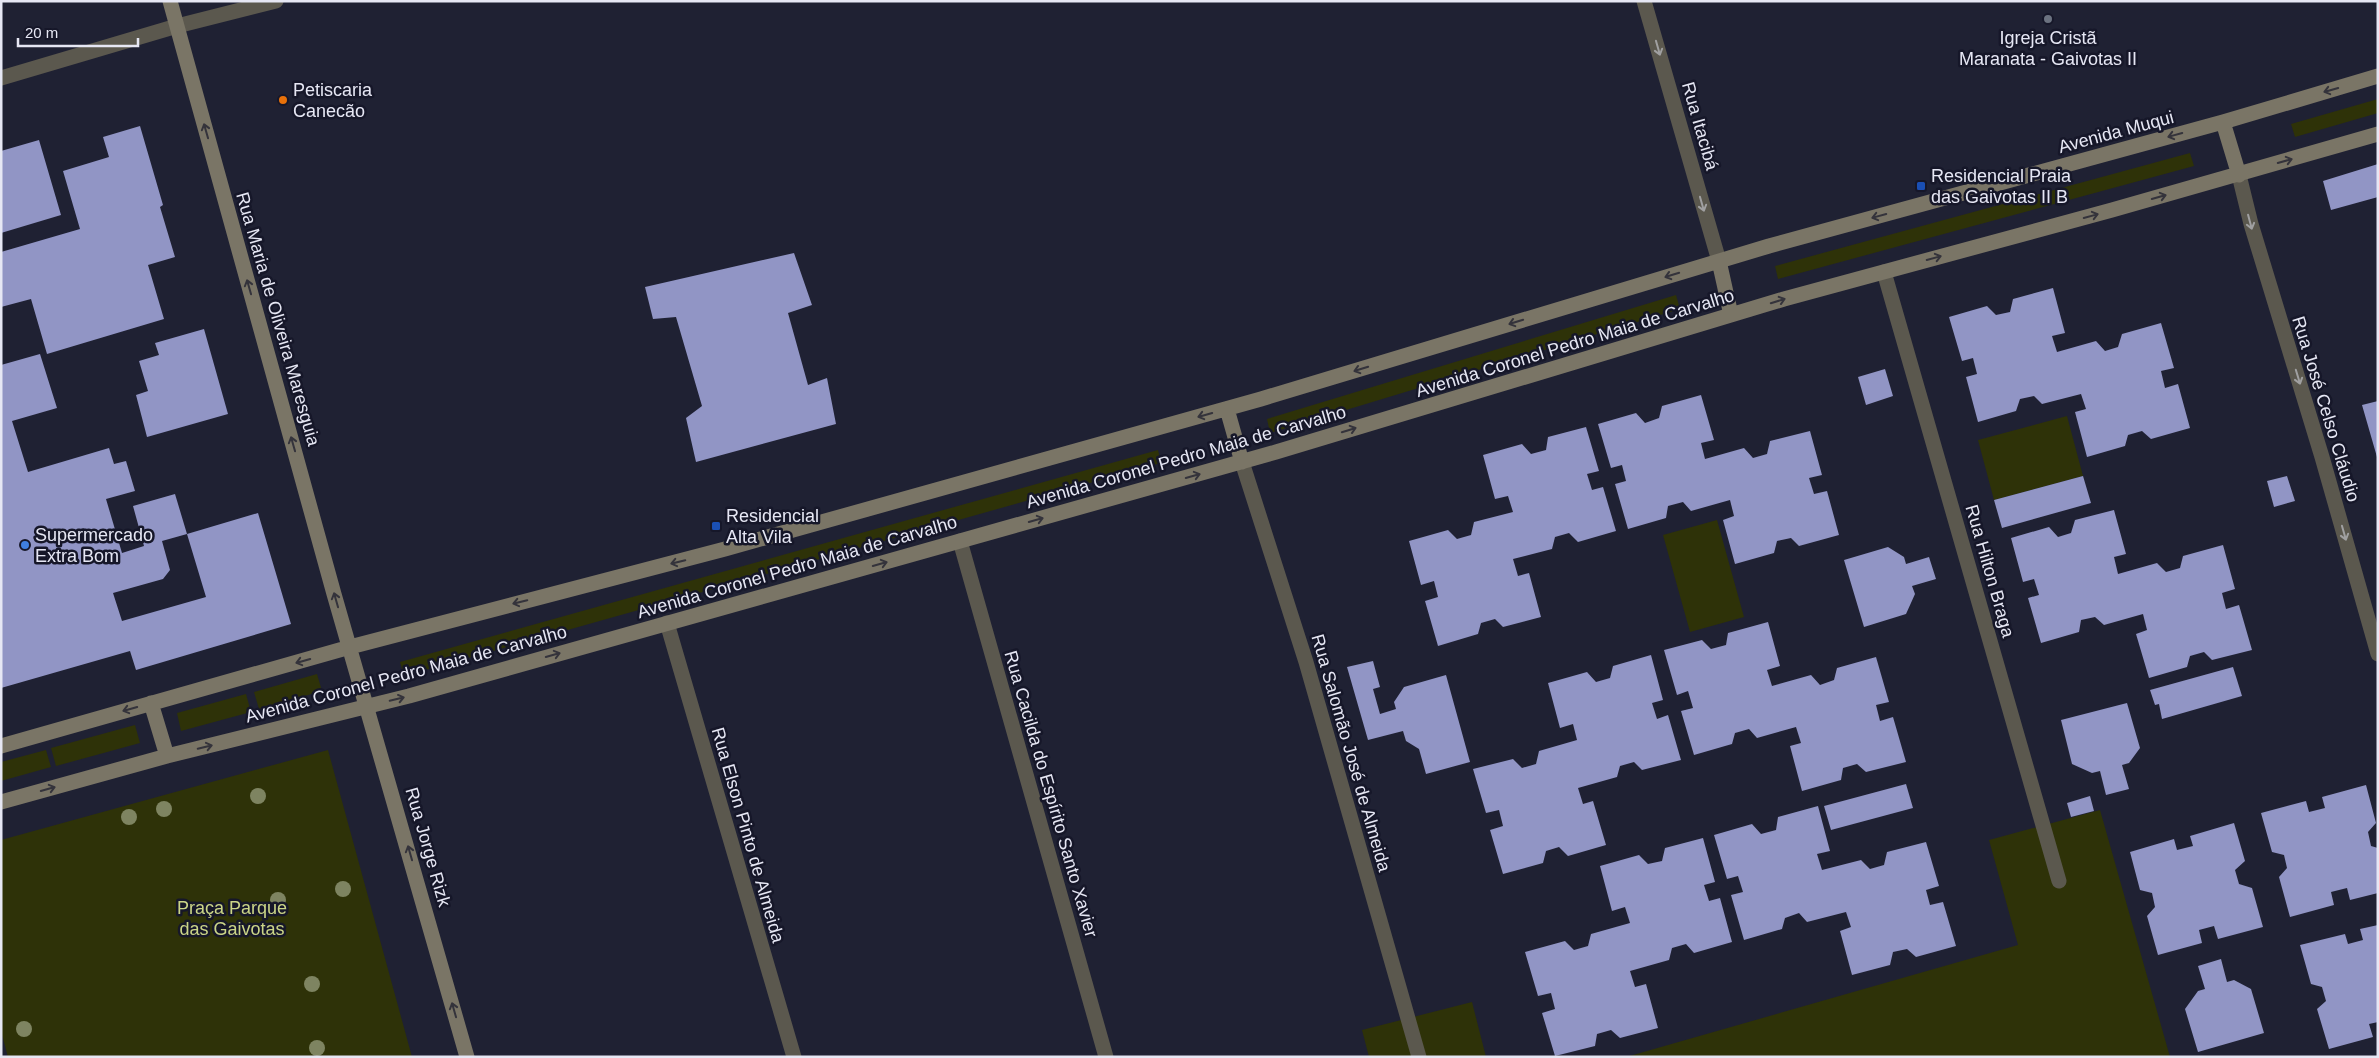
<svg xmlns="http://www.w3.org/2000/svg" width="2379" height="1058" viewBox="0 0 2379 1058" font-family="Arial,sans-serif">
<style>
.green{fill:#2e3208}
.building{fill:#9195c5}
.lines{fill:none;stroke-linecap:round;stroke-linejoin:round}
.street{stroke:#5b584e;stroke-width:15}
.secondary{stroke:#7a7566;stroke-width:15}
.tree{fill:#7e8461}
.oneway{stroke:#a0a0a1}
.oneway2{stroke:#34333b}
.worship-dot{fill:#6b7280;stroke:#161729;stroke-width:2}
.food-dot{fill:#e8710a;stroke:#161729;stroke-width:2}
.transit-dot{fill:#1a4fb4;stroke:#161729;stroke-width:2}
.shop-dot{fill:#3f7fe0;stroke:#161729;stroke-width:2}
.labels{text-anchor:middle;stroke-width:5;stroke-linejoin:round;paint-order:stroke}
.poi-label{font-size:18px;fill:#e6e7f4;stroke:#161729;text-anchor:start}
.street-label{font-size:18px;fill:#e6e7f4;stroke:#161729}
.park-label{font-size:18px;fill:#cbd587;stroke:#161729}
</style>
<rect width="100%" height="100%" fill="#1f2133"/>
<path class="green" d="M2378 99V113L2295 137 2291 124Z
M2190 153 2194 166 1778 279 1775 266Z
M1676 295 1680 309 1270 433 1267 419Z
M2067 416 2083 476 1994 500 1978 440Z
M1158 450 1161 463 404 676 400 662Z
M1717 520 1744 617 1690 632 1663 535Z
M317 674 322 691 259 709 254 692Z
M246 694 251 712 181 731 177 713Z
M135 725 140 743 56 766 51 748Z
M46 750 51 767 1 781V762Z
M328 750 412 1057H8L1 1031V840Z
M2100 810 2170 1057H1626L2018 945 1989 840Z
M1472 1002 1486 1057H1369L1362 1030Z"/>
<path class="building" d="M140 126 163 205 160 207 175 257 148 265 164 319 47 354 31 299 1 307V252L80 229 63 171 109 157 103 137Z
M39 140 61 215 1 233V151Z
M2378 164V197L2331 210 2323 181Z
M794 253 812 305 788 313 808 385 827 378 836 424 696 462 686 418 702 406 676 317 653 319 645 287Z
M2053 288 2065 333 2052 336 2057 352 2096 341 2105 351 2118 347 2122 334 2161 323 2174 368 2161 371 2165 388 2178 384 2190 428 2151 439 2142 431 2128 435 2125 446 2087 457 2075 412 2086 409 2081 394 2042 404 2034 396 2020 399 2016 411 1978 422 1966 377 1977 374 1973 358 1962 361 1949 317 1987 306 1996 315 2010 312 2013 299Z
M204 329 228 414 147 437 136 395 148 391 139 361 159 355 155 343Z
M40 354 57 408 12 421 28 472 109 448 114 464 126 461 135 491 106 499 122 553 144 546 133 506 175 494 187 534 162 541 170 570 163 579 113 593 122 621 206 597 187 534 258 513 291 624 136 670 130 651 1 688V365Z
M1885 369 1893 396 1866 405 1858 377Z
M1701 395 1714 440 1701 443 1705 459 1744 448 1753 458 1767 454 1770 441 1810 431 1822 475 1809 478 1814 494 1827 491 1839 535 1799 546 1791 538 1777 541 1774 553 1735 564 1723 520 1734 516 1730 500 1691 511 1683 502 1668 506 1666 518 1628 529 1615 484 1626 481 1622 465 1611 468 1598 424 1636 413 1645 423 1659 418 1662 406Z
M2378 401V457H2377L2362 405Z
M1586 427 1599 471 1587 474 1592 490 1603 487 1616 531 1578 542 1569 533 1555 537 1552 549 1513 559 1518 576 1529 573 1541 617 1503 627 1495 619 1481 623 1478 634 1438 646 1425 601 1438 597 1434 581 1421 585 1409 541 1448 530 1457 539 1471 535 1474 522 1513 512 1508 496 1495 499 1483 455 1522 444 1531 454 1546 450 1548 437Z
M2083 476 2091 503 2002 528 1994 500Z
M2287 476 2295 501 2274 507 2267 481Z
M2114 510 2126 554 2114 557 2118 574 2157 563 2166 572 2180 568 2183 556 2223 545 2235 589 2222 593 2226 609 2239 605 2252 650 2212 660 2204 652 2190 656 2187 667 2149 678 2136 634 2147 630 2143 614 2104 625 2095 617 2081 620 2079 632 2041 643 2028 598 2039 595 2034 579 2023 582 2011 538 2049 527 2058 537 2071 533 2075 520Z
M1888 547 1904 557 1906 564 1929 557 1936 579 1912 586 1915 594 1906 614 1864 627 1844 560Z
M1768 622 1780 666 1767 670 1772 686 1811 675 1820 685 1834 680 1837 668 1876 657 1889 702 1876 705 1880 721 1893 717 1906 762 1866 772 1857 764 1843 768 1841 780 1802 791 1790 746 1801 743 1796 727 1757 738 1749 729 1735 733 1732 744 1694 755 1681 711 1693 708 1688 691 1677 695 1664 650 1702 640 1711 649 1726 645 1728 633Z
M1651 655 1663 700 1652 703 1657 719 1668 715 1681 760 1642 770 1634 762 1620 766 1617 777 1578 788 1583 804 1593 801 1606 845 1568 856 1559 847 1546 851 1543 863 1503 874 1490 830 1503 826 1499 810 1486 813 1473 769 1513 759 1522 768 1536 764 1539 751 1577 740 1573 724 1560 728 1548 683 1587 672 1596 682 1610 678 1613 666Z
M1373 661 1380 687 1373 689 1380 714 1396 709 1394 702 1404 687 1446 675 1470 762 1426 774 1419 749 1406 741 1403 731 1368 740 1347 667Z
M2233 667 2242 696 2162 719 2159 704 2155 705 2150 690Z
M2127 703 2140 748 2129 763 2122 765 2129 789 2106 795 2100 771 2092 773 2072 764 2061 720Z
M1906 784 1913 808 1831 830 1824 806Z
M2366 785 2376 823 2368 832 2371 846 2378 848V893L2350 900 2347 888 2331 892 2334 905 2290 917 2279 877 2287 868 2284 855 2272 852 2261 813 2306 801 2309 812 2325 808 2322 797Z
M2090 796 2094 811 2071 817 2067 803Z
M1818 806 1830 851 1817 854 1822 870 1861 860 1870 869 1884 865 1887 852 1926 842 1939 886 1926 890 1930 905 1943 902 1956 946 1916 957 1907 949 1893 952 1890 965 1852 975 1840 931 1851 927 1846 912 1807 922 1799 913 1785 918 1782 929 1744 940 1731 895 1743 892 1738 876 1727 879 1714 835 1752 824 1761 834 1776 830 1778 817Z
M2234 823 2245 861 2235 870 2239 884 2252 888 2263 927 2218 939 2214 926 2199 930 2202 943 2158 955 2147 916 2155 907 2152 893 2140 890 2130 852 2174 839 2177 850 2193 846 2190 836Z
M1703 838 1715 882 1704 885 1709 901 1720 898 1732 942 1694 953 1686 944 1672 948 1669 960 1630 971 1635 987 1646 984 1658 1028 1620 1038 1611 1030 1597 1034 1595 1046 1555 1056 1542 1013 1555 1009 1551 993 1538 996 1525 952 1565 941 1574 950 1588 946 1591 934 1630 923 1625 907 1612 911 1600 866 1639 855 1648 864 1662 861 1665 848Z
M2378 925V1022L2369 1024 2373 1037 2329 1049 2317 1009 2326 1001 2322 987 2311 984 2300 945 2345 934 2348 944 2363 940 2360 929Z
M2221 959 2227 982 2234 980 2251 989 2264 1033 2198 1052 2185 1009 2198 991 2205 989 2198 966Z"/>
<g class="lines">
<path class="street" d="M1644 1 1719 261
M1 78 177 26 276 1
M2239 175 2251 224 2322 457 2378 654
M1884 272 2059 881
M1242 462 1306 662 1419 1057
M960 541 1106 1057
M667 623 794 1057"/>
<path class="secondary" d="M170 1 334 594 467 1057
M2223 122 2239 175
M1719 261 1731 315
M1227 409 1242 462
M151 703 167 756
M1 746 350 647 725 549 1261 399 1769 246 2223 122 2378 76
M1 802 167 756 409 696 960 541 1276 452 1784 299 2112 210 2378 134"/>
</g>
<g class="tree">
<circle cx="258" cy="796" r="8"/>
<circle cx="164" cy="809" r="8"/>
<circle cx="129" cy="817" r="8"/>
<circle cx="343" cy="889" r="8"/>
<circle cx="278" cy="900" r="8"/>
<circle cx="312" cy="984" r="8"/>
<circle cx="24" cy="1029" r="8"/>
<circle cx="317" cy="1048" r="8"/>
</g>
<defs><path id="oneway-shaft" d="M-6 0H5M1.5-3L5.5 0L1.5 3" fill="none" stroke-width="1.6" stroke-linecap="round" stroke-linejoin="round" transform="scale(1.25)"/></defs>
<g class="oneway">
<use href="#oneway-shaft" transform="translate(1658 48) rotate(74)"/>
<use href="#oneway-shaft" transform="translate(1702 204) rotate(74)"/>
<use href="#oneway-shaft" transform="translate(2250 222) rotate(75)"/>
<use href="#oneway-shaft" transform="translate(2298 377) rotate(73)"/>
<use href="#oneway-shaft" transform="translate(2344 533) rotate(74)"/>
</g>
<g class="oneway2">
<use href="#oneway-shaft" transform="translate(2331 90) rotate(164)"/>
<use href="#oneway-shaft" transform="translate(206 131) rotate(-106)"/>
<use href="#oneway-shaft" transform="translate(2175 135) rotate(165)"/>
<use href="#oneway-shaft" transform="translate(2285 161) rotate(-16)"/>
<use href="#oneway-shaft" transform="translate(2159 197) rotate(-16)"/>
<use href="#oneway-shaft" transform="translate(1879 216) rotate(165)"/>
<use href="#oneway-shaft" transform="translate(2091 216) rotate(-15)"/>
<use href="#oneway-shaft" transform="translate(1934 258) rotate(-15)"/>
<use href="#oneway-shaft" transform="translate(1672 275) rotate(163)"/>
<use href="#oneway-shaft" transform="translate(249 287) rotate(-106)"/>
<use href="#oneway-shaft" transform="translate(1778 301) rotate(-17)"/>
<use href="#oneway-shaft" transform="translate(1516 322) rotate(163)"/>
<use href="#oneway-shaft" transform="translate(1361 369) rotate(163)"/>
<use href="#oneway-shaft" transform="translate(1205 415) rotate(164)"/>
<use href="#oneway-shaft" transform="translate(1349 430) rotate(-17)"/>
<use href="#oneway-shaft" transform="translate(293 444) rotate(-106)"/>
<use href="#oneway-shaft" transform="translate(1193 476) rotate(-16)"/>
<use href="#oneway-shaft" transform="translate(1036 520) rotate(-16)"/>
<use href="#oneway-shaft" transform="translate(678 562) rotate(166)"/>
<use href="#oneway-shaft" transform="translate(880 564) rotate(-16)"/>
<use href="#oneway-shaft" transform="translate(336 600) rotate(-106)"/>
<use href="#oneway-shaft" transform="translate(520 602) rotate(166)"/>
<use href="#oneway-shaft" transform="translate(553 655) rotate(-16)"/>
<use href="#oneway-shaft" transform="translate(303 661) rotate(164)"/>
<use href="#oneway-shaft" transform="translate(397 699) rotate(-13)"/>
<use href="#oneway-shaft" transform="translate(130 709) rotate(164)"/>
<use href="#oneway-shaft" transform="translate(205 747) rotate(-14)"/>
<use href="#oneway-shaft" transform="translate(48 789) rotate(-16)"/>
<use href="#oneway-shaft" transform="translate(410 853) rotate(-106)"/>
<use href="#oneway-shaft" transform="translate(454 1010) rotate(-106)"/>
</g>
<circle class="worship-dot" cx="2048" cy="19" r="5"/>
<circle class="food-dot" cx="283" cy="100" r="5"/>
<g class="transit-dot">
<rect x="1916" y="181" width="10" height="10" rx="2.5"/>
<rect x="711" y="521" width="10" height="10" rx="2.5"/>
</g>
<circle class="shop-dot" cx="25" cy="545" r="5"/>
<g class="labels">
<g class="poi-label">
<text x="2048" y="44" text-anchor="middle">Igreja Cristã<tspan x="2048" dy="21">Maranata - Gaivotas II</tspan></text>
<text x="293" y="96">Petiscaria<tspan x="293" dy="21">Canecão</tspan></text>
<text x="1931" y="182">Residencial Praia<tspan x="1931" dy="21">das Gaivotas II B</tspan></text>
<text x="726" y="522">Residencial<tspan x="726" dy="21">Alta Vila</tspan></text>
<text x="35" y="541">Supermercado<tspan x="35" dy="21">Extra Bom</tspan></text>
</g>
<g class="street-label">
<text transform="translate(1700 126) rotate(74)" y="6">Rua Itacibá</text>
<text transform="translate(2116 132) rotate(-15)" y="6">Avenida Muqui</text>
<text transform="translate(278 319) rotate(74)" y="6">Rua Maria de Oliveira Maresguia</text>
<text transform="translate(1575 343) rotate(-17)" y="6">Avenida Coronel Pedro Maia de Carvalho</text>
<text transform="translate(2326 409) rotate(73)" y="6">Rua José Celso Cláudio</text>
<text transform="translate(1186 457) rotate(-16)" y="6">Avenida Coronel Pedro Maia de Carvalho</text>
<text transform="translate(797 567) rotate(-16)" y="6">Avenida Coronel Pedro Maia de Carvalho</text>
<text transform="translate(1990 571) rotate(74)" y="6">Rua Hilton Braga</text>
<text transform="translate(406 674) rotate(-15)" y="6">Avenida Coronel Pedro Maia de Carvalho</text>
<text transform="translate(1351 753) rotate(74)" y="6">Rua Salomão José de Almeida</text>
<text transform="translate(1051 794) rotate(74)" y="6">Rua Cacilda do Espírito Santo Xavier</text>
<text transform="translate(748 835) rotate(74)" y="6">Rua Elson Pinto de Almeida</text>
<text transform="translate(428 847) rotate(74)" y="6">Rua Jorge Rizk</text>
</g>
<g class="park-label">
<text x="232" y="914">Praça Parque<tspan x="232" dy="21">das Gaivotas</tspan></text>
</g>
</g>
<rect width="2379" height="1058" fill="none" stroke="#e6e7f4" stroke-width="5"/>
<path d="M18 38v8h120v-8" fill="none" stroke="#e6e7f4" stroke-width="2.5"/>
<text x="25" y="38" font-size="15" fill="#e6e7f4" stroke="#161729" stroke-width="4" paint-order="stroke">20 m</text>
</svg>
